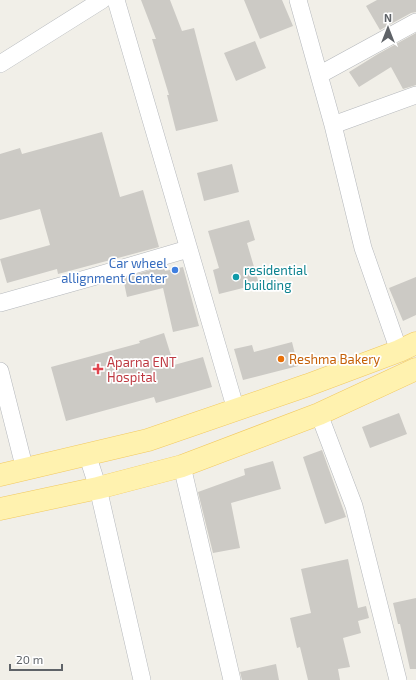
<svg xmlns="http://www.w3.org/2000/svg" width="416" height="680" viewBox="0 0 416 680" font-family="'Exo 2',sans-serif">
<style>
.building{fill:#cccac5}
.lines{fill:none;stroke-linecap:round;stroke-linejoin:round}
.minor-casing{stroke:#b5b8bc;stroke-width:18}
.major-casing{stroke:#f2c960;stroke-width:23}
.minor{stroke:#fff;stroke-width:17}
.major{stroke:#fff2af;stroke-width:22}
.shop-dot{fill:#3f7fe0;stroke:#fff;stroke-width:1.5}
.culture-dot{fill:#0f9aa8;stroke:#fff;stroke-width:1.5}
.food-dot{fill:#e8710a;stroke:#fff;stroke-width:1.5}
.health-dot{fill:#e0444e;stroke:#fff;stroke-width:1.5}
.labels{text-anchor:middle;stroke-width:3.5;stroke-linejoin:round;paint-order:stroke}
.shop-label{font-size:13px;fill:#366cbe;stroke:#fff;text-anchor:end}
.culture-label{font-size:13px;fill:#0d838f;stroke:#fff;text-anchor:start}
.food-label{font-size:13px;fill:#c56008;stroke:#fff;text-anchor:start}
.health-label{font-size:13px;fill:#be3a42;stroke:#fff;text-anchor:start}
</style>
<rect width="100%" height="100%" fill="#f1efe8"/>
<path class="building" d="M141 0H170L182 31 194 28 218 121 176 131 167 95H169L152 39H156Z
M244 0H282L293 26 260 39Z
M377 0H416V12L411 13 380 30 366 6Z
M416 33V85L403 89 391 67 359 87 349 72 378 54Z
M255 41 266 68 236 81 224 53Z
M102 132 120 197 143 190 159 247 58 274 57 269 7 283 0 259 50 245 40 209 0 220V154L20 148 22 154Z
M232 164 239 192 204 201 197 173Z
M249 220 255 240 247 243 259 284 219 294 213 270 219 268 208 231Z
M164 266 165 271 183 267 199 326 173 332 163 288 127 297 123 278Z
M416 277V315L403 321 389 288Z
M164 333 174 365 203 357 212 387 156 403 154 397 66 421 51 367 140 343 139 341Z
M292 342 298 366 243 380 234 349 252 345 254 352Z
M399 413 407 434 370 448 362 427Z
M322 450 346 517 325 524 303 457Z
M273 461 281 489 231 503 240 548 213 553 198 492 245 475 244 469Z
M348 559 358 608 366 606 369 618 358 621 361 633 343 638 350 667 338 669 340 680H308L300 647 297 648 290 618 311 613 301 569Z
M416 598V669H410L400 624H398L393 603Z
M276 664 279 680H242L240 672Z"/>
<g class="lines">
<g class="minor-casing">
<path id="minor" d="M116 0 236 410
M298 0 333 125 363 248 399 351
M0 64 102 0
M319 75 416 22
M333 125 416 95
M0 303 89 278 188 249
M0 371 25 470
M319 414 354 506 398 680
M87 454 98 488 142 680
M182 466 232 680"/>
</g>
<g class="major-casing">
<path id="major" d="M0 475 148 440 308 385 399 351 416 343
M0 509 98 488 182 466 319 414 416 369"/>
</g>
<use href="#minor" class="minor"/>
<use href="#major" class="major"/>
</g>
<circle class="shop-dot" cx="175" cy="270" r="4"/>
<circle class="culture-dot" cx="236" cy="277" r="4"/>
<circle class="food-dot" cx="281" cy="359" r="4"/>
<path class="health-dot" d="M96 363h4v4h4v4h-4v4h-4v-4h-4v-4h4z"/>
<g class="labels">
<g class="shop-label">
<text x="167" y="268">Car wheel<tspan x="167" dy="15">allignment Center</tspan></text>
</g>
<g class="culture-label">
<text x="244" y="275">residential<tspan x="244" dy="15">building</tspan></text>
</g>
<g class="food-label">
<text x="289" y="364">Reshma Bakery</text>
</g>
<g class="health-label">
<text x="107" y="367">Aparna ENT<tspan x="107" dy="15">Hospital</tspan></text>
</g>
</g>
<g transform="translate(388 28)" stroke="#ffffff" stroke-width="3" paint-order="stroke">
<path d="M0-3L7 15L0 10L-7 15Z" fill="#5f6368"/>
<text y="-6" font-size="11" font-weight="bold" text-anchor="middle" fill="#5f6368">N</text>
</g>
<path d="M10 664v6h52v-6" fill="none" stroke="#5f6368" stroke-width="2"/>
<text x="16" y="664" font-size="12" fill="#5f6368" stroke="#ffffff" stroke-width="3" paint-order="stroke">20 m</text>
</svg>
